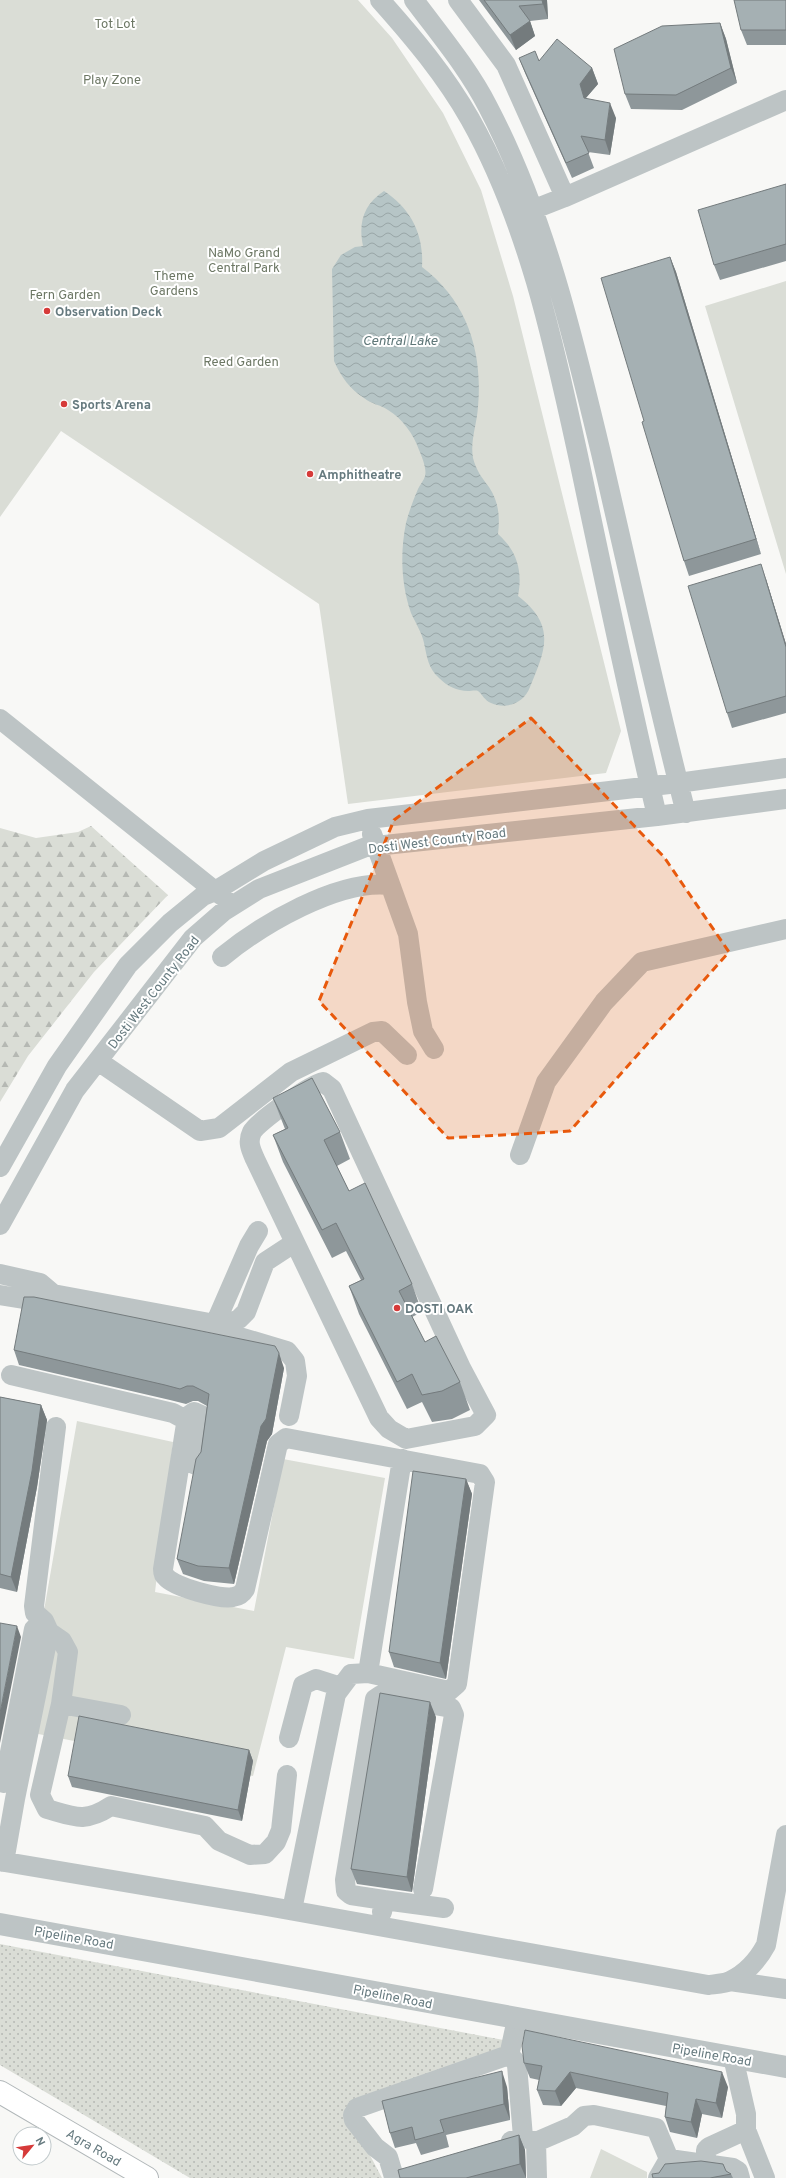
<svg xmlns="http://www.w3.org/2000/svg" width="786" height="2178" viewBox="0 0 786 2178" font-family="Overpass,sans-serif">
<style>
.grass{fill:url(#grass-dots)}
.forest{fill:url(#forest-firs)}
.park{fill:#daddd6}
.water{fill:url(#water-waves)}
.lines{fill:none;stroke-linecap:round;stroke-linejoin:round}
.trunk-casing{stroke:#b1b7b9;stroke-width:24}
.minor{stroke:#bdc4c5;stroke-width:20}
.tertiary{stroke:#bdc4c5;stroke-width:22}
.trunk{stroke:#fff;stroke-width:22}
.wall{fill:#8e979a}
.shaded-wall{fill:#747b7d}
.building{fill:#a5b0b3;stroke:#747b7d}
.marked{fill:#e8590c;fill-opacity:0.2;stroke:#e8590c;stroke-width:3;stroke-dasharray:8 5;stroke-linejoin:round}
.poi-dot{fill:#d63a39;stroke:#fff;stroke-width:1.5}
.labels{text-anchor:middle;stroke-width:4;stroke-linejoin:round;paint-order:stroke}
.park-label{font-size:13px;fill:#6c7764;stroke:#fff}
.poi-label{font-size:13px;font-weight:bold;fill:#667a7f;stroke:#fff;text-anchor:start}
.street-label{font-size:13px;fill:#667a7f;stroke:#fff}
.water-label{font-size:14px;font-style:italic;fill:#607879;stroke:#fff}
</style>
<defs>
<pattern id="grass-dots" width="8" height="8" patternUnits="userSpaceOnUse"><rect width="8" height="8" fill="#daddd6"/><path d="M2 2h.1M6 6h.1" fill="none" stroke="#b5b8b3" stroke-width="1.8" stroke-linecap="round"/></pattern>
<pattern id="forest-firs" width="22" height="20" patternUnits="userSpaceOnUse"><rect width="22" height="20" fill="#daddd6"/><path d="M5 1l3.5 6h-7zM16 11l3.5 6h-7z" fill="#b5b8b3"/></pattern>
<pattern id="water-waves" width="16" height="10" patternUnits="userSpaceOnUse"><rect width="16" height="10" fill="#b6c5c6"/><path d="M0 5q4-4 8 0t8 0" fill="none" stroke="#98a5a6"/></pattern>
</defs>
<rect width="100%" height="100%" fill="#f8f8f6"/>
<path class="grass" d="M0 1944 524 2044 345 2108 382 2178H190L0 2065Z"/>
<path class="forest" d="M91 826 168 895 94 972 28 1056 0 1102V828L36 838 78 832Z"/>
<path class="park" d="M0 0H358L392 38 443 113 481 190 513 296 621 731 606 773 348 804 319 604 61 431 0 517Z
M786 281V574L705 306Z
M77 1421 173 1442 155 1592 254 1611 283 1459 385 1478 354 1659 286 1647 253 1776 23 1731Z
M601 2149 647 2172V2178H590Z"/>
<path class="water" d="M384 191C411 209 424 234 422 267 467 301 483 351 478 407 477 424 470 441 473 458 476 470 482 478 489 487 499 502 500 517 498 534 517 551 523 571 518 596 557 626 545 650 530 687 524 703 507 710 491 703 485 701 482 694 478 691 476 690 471 691 468 691 457 691 447 686 439 678 428 668 427 657 424 643 422 633 415 622 411 613 401 585 400 552 406 523 409 512 413 500 418 489 420 485 424 480 425 476 427 469 422 457 419 450 414 435 402 418 388 410 381 405 371 404 364 398 350 389 341 377 334 361L332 269 341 255 355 247 363 246C358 222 364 204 384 191Z"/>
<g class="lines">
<g class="trunk-casing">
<path id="trunk" d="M0 2092 147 2178"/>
</g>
<path class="minor" d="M380 0C413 37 445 75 470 119 528 222 554 345 579 460 604 579 629 698 657 816
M414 0C440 35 468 68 488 107 544 214 573 336 601 453 629 573 655 694 686 813
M458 0 506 65 565 197 786 100
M532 210 565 197
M0 719 215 891 224 897
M372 834 408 934 417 1002 423 1031 434 1049
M222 957C261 925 338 879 390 885
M98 1061 200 1131 219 1128 291 1072 373 1032 382 1031 407 1055
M323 1082 332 1089 461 1368 486 1415 475 1426 406 1439 389 1429 379 1418 255 1159C251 1150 247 1142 252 1132 257 1122 311 1084 323 1082Z
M520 1155 546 1082 604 1002 642 962 786 929
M0 1167 57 1066 128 965 170 923 203 896 215 891 264 861 335 827 368 819 678 783 786 768
M0 1225 75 1090 193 938 224 911 259 889 366 847 657 816 786 799
M0 1274 40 1283 53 1294 215 1324H228L239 1319 246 1312 265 1262 294 1243
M0 1295 36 1301 49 1295
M215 1324 233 1335 287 1351 295 1361 297 1376 289 1416
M215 1324 249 1246 258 1231
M11 1375 173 1413 184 1419 186 1424 163 1569C163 1572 163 1575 166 1577 174 1587 221 1600 233 1597 239 1596 242 1594 245 1589L278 1444 286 1438 480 1474 485 1482 457 1684 449 1691 368 1673 402 1459
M184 1419 194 1412 203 1416 195 1465
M49 1632 62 1641 68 1652 61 1704 121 1715
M61 1704 40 1795 47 1809C75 1817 85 1823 111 1806L205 1826 219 1841 250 1855 265 1854 276 1842 281 1830 287 1775
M289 1738 303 1685 316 1679 341 1687
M4 1783 34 1629 44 1621
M0 1861 261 1905 708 1985C715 1984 724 1984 730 1981 745 1974 758 1960 766 1945L786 1835
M4 1862 15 1799 49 1632 44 1621 35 1613 34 1606 56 1427
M384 1900 351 1895 346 1891 345 1880 375 1699 381 1695 451 1708 454 1715 423 1889
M292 1910 336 1694 351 1674 368 1673
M382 1912 384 1900 444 1908
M730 1981 786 1989
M509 2056 517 2019
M733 2057 746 2114V2130L765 2178
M511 2141 523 2137 536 2142 537 2178
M536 2142 573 2126 584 2116 594 2115 656 2128 669 2159 658 2178
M669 2159 733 2168 738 2171 740 2178
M706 2164V2150L709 2147 746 2130
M394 2177 388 2157 375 2147 354 2120 353 2115 357 2108 503 2057C511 2056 514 2058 517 2065L523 2137"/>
<path class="tertiary" d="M0 1924 786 2067"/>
<use href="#trunk" class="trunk"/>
</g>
<path class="wall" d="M479 0H547L548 19 530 21 535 36 516 50Z
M786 0V45H747L741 30Z
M720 23 726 39 737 83 682 110 631 109 625 94Z
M519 58 592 68 598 84 585 99 616 118 610 155 588 152 594 168 572 178 525 73Z
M786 184V261L720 280 714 265Z
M670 257 676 272 761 554 689 576 684 561 644 421Z
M766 579 786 644V713L732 728 727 713Z
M273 1098 340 1132 350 1159 337 1166 349 1191 412 1284 422 1312 412 1317 425 1342 460 1382 470 1410 452 1419 432 1422 422 1402 407 1409 359 1314 349 1286 361 1280 346 1251 332 1258 283 1162 273 1135 285 1129Z
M14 1350 284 1368 272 1434 267 1441 234 1584 204 1581 183 1574 177 1559 201 1452 207 1406 198 1401H193L186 1404 170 1400 19 1365Z
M0 1397 41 1405 47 1420 37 1487 17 1592 0 1588Z
M466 1479 472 1494 446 1679 394 1667 389 1652Z
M436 1717 412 1892 357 1884 351 1869Z
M249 1750 253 1761 242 1821 72 1787 68 1776Z
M524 2063 728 2087 722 2118 702 2114 697 2138 670 2132 665 2117 666 2106 576 2088 561 2106 543 2105 537 2090 539 2080 530 2078Z
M507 2087 510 2120 446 2135 449 2147 421 2155 416 2143 395 2148 390 2133Z
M519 2135 525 2150 526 2178H400Z
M726 2171 731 2174 733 2178H653Z"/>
<path class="shaded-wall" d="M542 0H547L548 19 543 4Z
M530 21 535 36 516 50 510 35Z
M720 23 726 39 737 83 731 68Z
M592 68 598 84 585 99 584 98 580 84Z
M610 103 616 118 610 155 605 140Z
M670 257 676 272 761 554 756 539Z
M761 564 766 579 786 644V647Z
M279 1353 284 1368 272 1434 267 1441 234 1584 229 1568 261 1426Z
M41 1405 47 1420 37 1487 17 1592 11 1577Z
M466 1479 472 1494 446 1679 440 1663Z
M17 1626 21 1637 0 1743V1713Z
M430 1702 436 1717 412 1892 407 1877Z
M249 1750 253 1761 242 1821 238 1810Z
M502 2071 507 2087 510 2120 504 2104Z
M570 2072 576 2088 561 2106 555 2091Z
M722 2072 728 2087 722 2118 716 2103Z
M696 2099 702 2114 697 2138 691 2122Z
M519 2135 525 2150 526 2178 520 2164Z"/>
<path class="building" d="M484 0H542L543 4 519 6 530 21 510 35Z
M734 0H786V30H741Z
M720 23 731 68 676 95 625 94 614 49 662 26Z
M557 39 592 68 580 84 584 98 610 103 605 140 581 136 589 153 566 163 519 58 535 51 539 61Z
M786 184V244L714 265 698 210Z
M670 257 756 539 684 561 642 422 644 421 601 278Z
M761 564 786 647V696L727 713 688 586Z
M312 1078 340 1132 324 1140 349 1191 365 1183 412 1284 399 1291 425 1342 436 1336 460 1382 442 1391 422 1395 412 1374 397 1382 349 1286 364 1279 336 1223 322 1230 273 1135 288 1128 273 1098Z
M24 1297H34L275 1346 279 1353 266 1419 261 1426 229 1568 198 1566 177 1559 196 1459 201 1452 209 1394 193 1386H187L180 1389 165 1385 14 1350Z
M0 1397 41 1405 32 1471 11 1577 0 1574Z
M413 1471 466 1479 440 1663 389 1652Z
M0 1623 17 1626 0 1713Z
M380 1693 430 1702 407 1877 351 1869Z
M79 1716 249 1750 238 1810 68 1776Z
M525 2030 722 2072 716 2103 696 2099 691 2122 665 2117 668 2093 570 2072 555 2091 537 2090 542 2066 524 2063 522 2046Z
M502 2071 504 2104 440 2120 444 2132 415 2140 412 2127 390 2133 382 2101Z
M519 2135 520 2164 466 2178H400L398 2170Z
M701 2161 723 2164 726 2171 731 2174 710 2178H653L652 2174 659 2173 665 2164Z"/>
<path class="marked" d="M531 718 664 857 729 952 570 1131 448 1138 319 1001 394 820Z"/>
<g class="poi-dot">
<circle cx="47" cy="311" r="4"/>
<circle cx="64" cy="404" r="4"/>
<circle cx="310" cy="474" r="4"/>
<circle cx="397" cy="1308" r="4"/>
</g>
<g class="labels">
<g class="park-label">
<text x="115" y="28">Tot Lot</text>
<text x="112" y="84">Play Zone</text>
<text x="244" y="257">NaMo Grand<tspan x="244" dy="15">Central Park</tspan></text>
<text x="174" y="280">Theme<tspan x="174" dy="15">Gardens</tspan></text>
<text x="65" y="299">Fern Garden</text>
<text x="241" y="366">Reed Garden</text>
</g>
<g class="poi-label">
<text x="55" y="316">Observation Deck</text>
<text x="72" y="409">Sports Arena</text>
<text x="318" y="479">Amphitheatre</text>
<text x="405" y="1313">DOSTI OAK</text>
</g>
<g class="street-label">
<text transform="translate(437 840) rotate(-7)" y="5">Dosti West County Road</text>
<text transform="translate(153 992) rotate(-52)" y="5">Dosti West County Road</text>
<text transform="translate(74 1937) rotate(10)" y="5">Pipeline Road</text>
<text transform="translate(393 1996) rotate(11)" y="5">Pipeline Road</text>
<text transform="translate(712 2054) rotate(10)" y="5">Pipeline Road</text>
<text transform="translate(94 2147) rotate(30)" y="5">Agra Road</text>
</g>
<g class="water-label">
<text x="400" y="345">Central Lake</text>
</g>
</g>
<g transform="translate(32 2146) rotate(61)"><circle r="19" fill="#ffffff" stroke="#c2cacc"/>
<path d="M0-3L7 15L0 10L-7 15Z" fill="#d63a39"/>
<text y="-6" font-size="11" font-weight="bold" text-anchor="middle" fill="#667a7f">N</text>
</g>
</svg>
